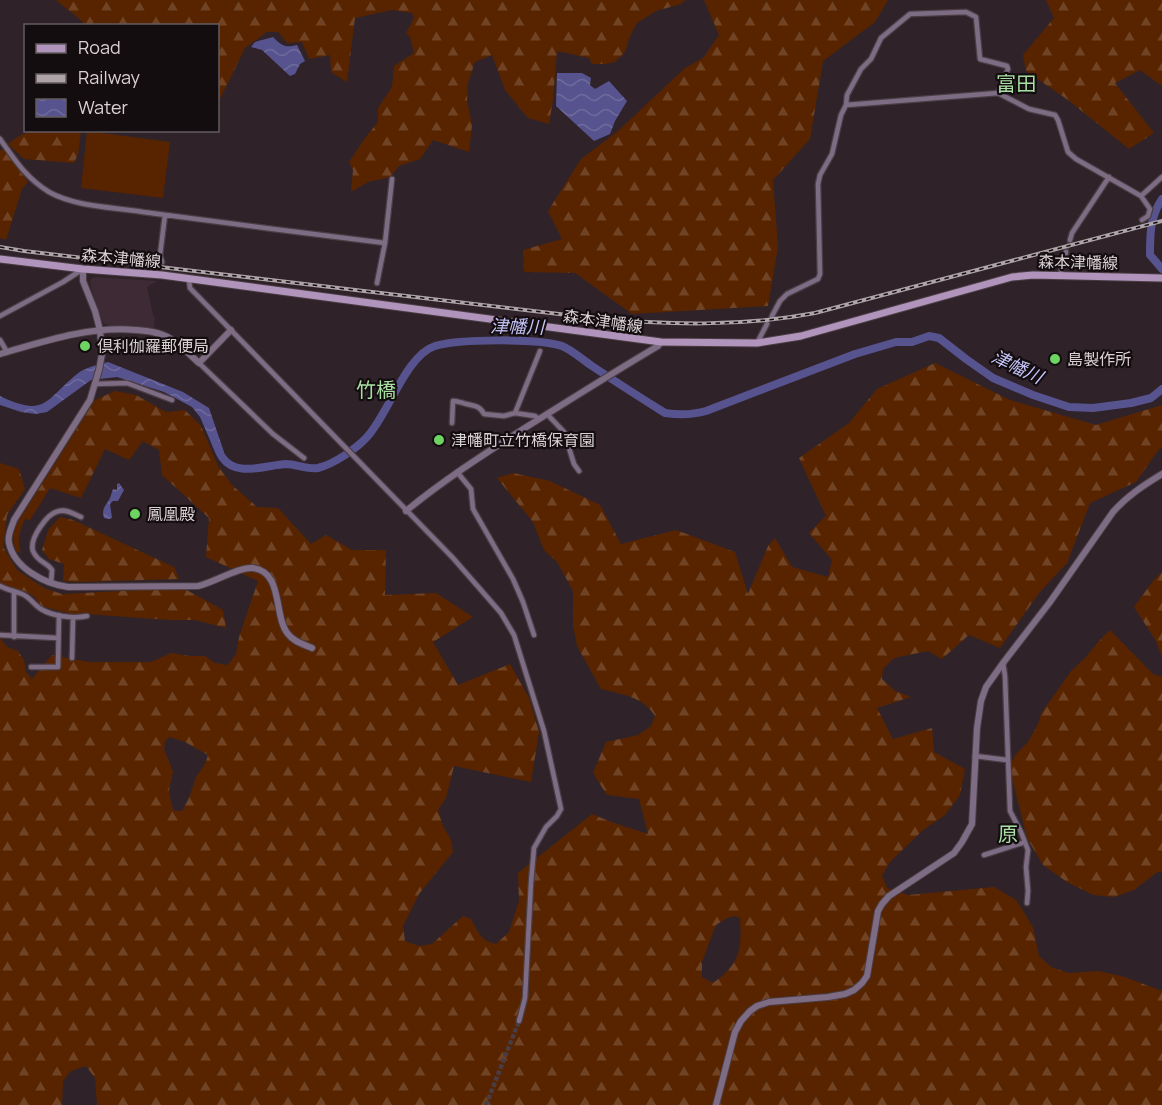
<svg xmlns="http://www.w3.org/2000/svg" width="1162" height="1105" viewBox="0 0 1162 1105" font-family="Manrope,'Noto Sans JP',sans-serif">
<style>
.built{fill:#3d2a34}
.grass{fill:#582400}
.forest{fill:url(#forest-firs);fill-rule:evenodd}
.water{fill:url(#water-waves)}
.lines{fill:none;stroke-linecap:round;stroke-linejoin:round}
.river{stroke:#57538e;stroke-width:8}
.minor-tunnel{stroke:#493c42;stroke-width:4.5;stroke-dasharray:4.5 2;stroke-linecap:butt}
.minor-casing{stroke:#4a3e44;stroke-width:7}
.tertiary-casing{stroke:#4a3e44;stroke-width:8}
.secondary-casing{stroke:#4a3e44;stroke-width:9}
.minor{stroke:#7e6c85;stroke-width:4.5}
.tertiary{stroke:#7e6c85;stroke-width:6}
.secondary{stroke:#b094bb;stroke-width:7}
.rail-casing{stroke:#aea4a8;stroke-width:4}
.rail{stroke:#130d10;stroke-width:1.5;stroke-dasharray:4.5;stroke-linecap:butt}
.poi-dot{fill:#6dd361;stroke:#130d10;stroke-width:2}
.labels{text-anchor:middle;stroke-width:4.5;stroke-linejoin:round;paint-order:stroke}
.street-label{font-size:16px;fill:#dad1d5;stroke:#130d10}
.poi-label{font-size:16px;fill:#dad1d5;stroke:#130d10;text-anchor:start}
.water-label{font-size:18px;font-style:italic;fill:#c5c4f9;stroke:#130d10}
.quarter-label{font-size:20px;fill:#a9dfa2;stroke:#130d10}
</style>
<defs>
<pattern id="forest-firs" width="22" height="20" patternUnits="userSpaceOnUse" patternTransform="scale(1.5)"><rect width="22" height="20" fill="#582400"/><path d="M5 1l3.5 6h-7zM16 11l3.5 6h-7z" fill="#6f4324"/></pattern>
<pattern id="water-waves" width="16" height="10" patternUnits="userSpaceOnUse" patternTransform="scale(1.5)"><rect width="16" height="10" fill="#57538e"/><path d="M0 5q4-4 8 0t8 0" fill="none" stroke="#6f6b9d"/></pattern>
</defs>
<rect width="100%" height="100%" fill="#2f2228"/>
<path class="built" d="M94 277 158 281 147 287 153 315 155 317 154 329 108 325 103 323 98 311 90 283 91 279Z"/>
<path class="grass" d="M87 131 170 142 163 198 81 188Z"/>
<path class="forest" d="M56 0H685L681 4 656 11 637 23 630 36 625 52 615 62 605 64H592L589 58 557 51 553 100 549 124 528 118 505 90 492 55 475 62 468 83 467 100 472 125 469 152 433 140 420 159 399 166 390 177 368 182 351 192 353 170 349 162 365 138 378 122V108L392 87 394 66 414 53 410 37 406 33 414 18 412 13 392 10 355 18 347 82 331 72 330 55 309 59 302 42 287 43 278 32H267L245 48 218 103V26L80 25 83 22Z
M704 0H888L875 22 823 61 810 139 773 180 778 247 768 306 632 314 575 273 524 272 523 250 562 239 548 211 581 159 618 131 685 68 703 58 719 35Z
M1046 0H1162V86L1140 70 1115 83 1154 133 1129 149 1068 100 1026 71 1023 55 1054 18Z
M56 131H81L78 154 74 163 24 159 8 144C25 130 36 130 56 131Z
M0 150H5L28 182 22 189 6 240 0 238Z
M935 363 1010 400 1096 425 1162 405V448L1159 449 1136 482 1090 503 1067 563 1039 593 1000 648 969 635 942 659 928 651 894 658 883 669 882 679 895 691 911 697 877 708 893 739 932 728 934 752 965 769 960 795 945 815 923 830 890 862 882 875 887 888 908 895 994 887 1016 900 1033 927 1039 956 1051 967 1069 973 1099 971 1125 977 1162 991V1105H97L95 1078 86 1066 71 1071 63 1081 62 1105H0V638L7 647 18 651 24 660 26 672 32 679 52 655 89 662H151L171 653 190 656H205L215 663 228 665 236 654 239 637 258 581 206 557 209 518 162 475 159 450 143 441 129 460 105 449 81 498 50 488 30 520 25 519C20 531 16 540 21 553L16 551C10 535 16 523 25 511L95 400 115 391 136 395 166 412 185 410 201 426 218 466 232 485 257 507 278 508 311 544 326 535 352 550H386L385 595 436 593 473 617 433 642 458 685 510 664 529 698 539 732 531 782 454 766 446 798 438 810 443 826 451 840 453 852 419 894 403 926 405 941 419 946 432 944 463 916 471 919C478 932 481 941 496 944L509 932 519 901 518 873 592 814 614 823 648 834 639 799 607 795 593 773 606 742 638 735 651 726 655 716C642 696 624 695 601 689L577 646 573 625V591L557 562 544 550 533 522 497 478 513 473 550 481 600 505 621 544 676 530 735 552 748 594 768 546 775 538 792 567 828 577 832 560 809 533 826 516 799 458 849 423 877 389ZM170 737 185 742 208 755 205 764 196 777 189 798 182 811H174L171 803 169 790 173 772 164 749 165 741ZM735 916 740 918C742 950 740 964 713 983L702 977V962L716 925 727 918Z
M0 463 19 469 25 489 7 515 3 547 17 570 44 588 62 594 183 588 223 610 226 628 195 620H169L86 614 75 615 41 606 35 597 25 591 15 590 0 584Z
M60 517 73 520 174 567 179 579 77 582 63 581 64 564 49 559 42 550 48 530Z
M1162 572V657L1156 641 1134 607 1153 581Z
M1110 630 1153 674 1162 677V871L1156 873 1134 890 1114 897 1093 895 1067 882 1043 865 1027 838 1009 766 1016 754 1028 742 1038 724 1041 714 1071 671 1085 658 1099 641Z"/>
<path class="water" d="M273 37C282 46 285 48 297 45L305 61 300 64 295 74 290 76 262 50 251 47 255 42Z
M557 73H582L591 78 590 85 595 89 609 81 627 101 615 121 610 134 594 141 556 106Z
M108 362 183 392 209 408 224 452 216 454 200 417 192 407 164 392 117 377 91 380 47 412 36 414 21 412 0 405V396C46 418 45 400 77 374 86 367 97 365 108 362Z
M119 483 124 490 118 501H113L110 504 112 518 109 519 104 518C101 508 106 506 110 498 111 495 112 492 113 489L117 490V484Z"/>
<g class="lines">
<path class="river" d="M1162 199C1150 217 1150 234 1150 255L1162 269
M216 444C218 448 219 453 222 457 236 478 266 465 286 464 296 464 308 470 318 468 334 464 356 449 367 437 388 415 406 355 435 346 458 339 539 338 562 346 572 350 583 360 592 366 616 382 641 398 665 413 679 415 692 415 706 411L855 354 896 342H912L929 336 939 338 966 359 993 378 1033 395 1069 407 1093 408 1131 403 1151 398 1162 389"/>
<path class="minor-tunnel" d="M1066 252 1070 240
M486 1105 519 1021"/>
<g class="minor-casing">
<path id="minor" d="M846 105 998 93
M0 139C15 160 26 178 49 192 76 207 113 207 143 212 224 223 304 233 385 243
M1141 196 1150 209 1148 216 1142 220
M1070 240 1072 233 1109 177
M162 262 160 255 165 215
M1060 275 1066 252
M189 280 190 288 453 558 501 613 514 635 544 731 561 809 557 816 546 827 534 848 531 883 525 998 519 1021
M377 283 385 243 392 179
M0 316 63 282 83 269
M772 316 780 301 787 294 818 279 820 274 818 184 820 175 832 154 841 115 846 105 847 95 861 69 871 59 881 38 910 14 966 12 976 17 980 59 1007 66 1008 69 998 93 1029 109 1055 115 1058 120 1068 152 1076 159 1141 196 1162 177
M0 340 7 352
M757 343 767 324
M199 363 273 434 304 458
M95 384 127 383 172 400
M515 413 540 351
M547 414 564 432 574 464 579 471
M452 423 453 401C456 401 459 402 463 403 471 406 479 404 484 414L504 416 515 413 535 416 539 419
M457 472 471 489 473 509 513 579 523 602 534 635
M51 583 52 570C46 561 38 563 33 551 29 539 47 513 59 511 67 509 74 514 81 517
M0 586C7 590 15 591 22 594 30 597 34 605 41 609 52 616 74 619 87 616
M0 635 58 638
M14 637V592
M72 658 73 618
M1003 663 1005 676 1010 811 1021 832 1028 850 1026 867 1028 891 1027 903
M31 667H58L59 615
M975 756 1007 760
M984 855 1025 842"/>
</g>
<g class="tertiary-casing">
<path id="tertiary" d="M83 269V281L95 311 100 330 102 354 99 370 90 400 14 520C12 527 7 535 9 543 14 568 45 584 68 587L198 586C213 583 238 567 252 568 284 571 273 616 288 634 294 642 303 644 312 648
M0 354C45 341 89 326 136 330 148 331 160 332 171 339 181 345 190 355 199 363L231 330
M406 511C445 479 486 453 528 426 571 399 614 372 658 346L661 342
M716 1105 735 1032 741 1021 750 1011 757 1006 769 1002 828 997 845 994 854 990 862 983 867 976 878 911 882 904 889 896 954 853 962 842 972 824 977 728 981 701 986 687 1003 663 1050 602 1113 512C1127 496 1144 485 1162 474"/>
</g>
<g class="secondary-casing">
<path id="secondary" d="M0 259 83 269 162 275 661 342 757 343 801 336 1012 277 1033 275 1162 278"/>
</g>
<use href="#minor" class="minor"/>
<use href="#tertiary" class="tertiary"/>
<use href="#secondary" class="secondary"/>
<g class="rail-casing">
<path id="rail" d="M0 247 24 251 593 318C667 325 742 327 815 313L1162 221"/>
</g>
<use href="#rail" class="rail"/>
</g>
<g class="poi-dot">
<circle cx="85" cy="346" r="6"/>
<circle cx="1055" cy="359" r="6"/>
<circle cx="439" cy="440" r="6"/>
<circle cx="135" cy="514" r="6"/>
</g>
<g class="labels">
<g class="street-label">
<text transform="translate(121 258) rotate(5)" y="6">森本津幡線</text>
<text transform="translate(1078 262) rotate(1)" y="6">森本津幡線</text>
<text transform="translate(603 321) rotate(8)" y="6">森本津幡線</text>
</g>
<g class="poi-label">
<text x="97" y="352">倶利伽羅郵便局</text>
<text x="1067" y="365">島製作所</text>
<text x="451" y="446">津幡町立竹橋保育園</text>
<text x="147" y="520">鳳凰殿</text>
</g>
<g class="water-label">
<text transform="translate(517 327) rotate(1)" y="6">津幡川</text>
<text transform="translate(1017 367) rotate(25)" y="6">津幡川</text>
</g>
<g class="quarter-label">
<text x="1016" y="91">富田</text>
<text x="376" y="397">竹橋</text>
<text x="1008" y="841">原</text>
</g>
</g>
<rect x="24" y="24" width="195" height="108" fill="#130d10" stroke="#635b5f" stroke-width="1.5"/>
<rect x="36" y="44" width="30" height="9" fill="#b094bb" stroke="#635b5f" stroke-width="1.5"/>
<text x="78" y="54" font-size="18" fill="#dad1d5">Road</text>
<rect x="36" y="74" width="30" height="9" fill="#aea4a8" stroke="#635b5f" stroke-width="1.5"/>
<text x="78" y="84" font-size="18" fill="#dad1d5">Railway</text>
<rect x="36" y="99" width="30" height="18" fill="url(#water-waves)" stroke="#635b5f" stroke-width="1.5"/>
<text x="78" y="114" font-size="18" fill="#dad1d5">Water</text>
</svg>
